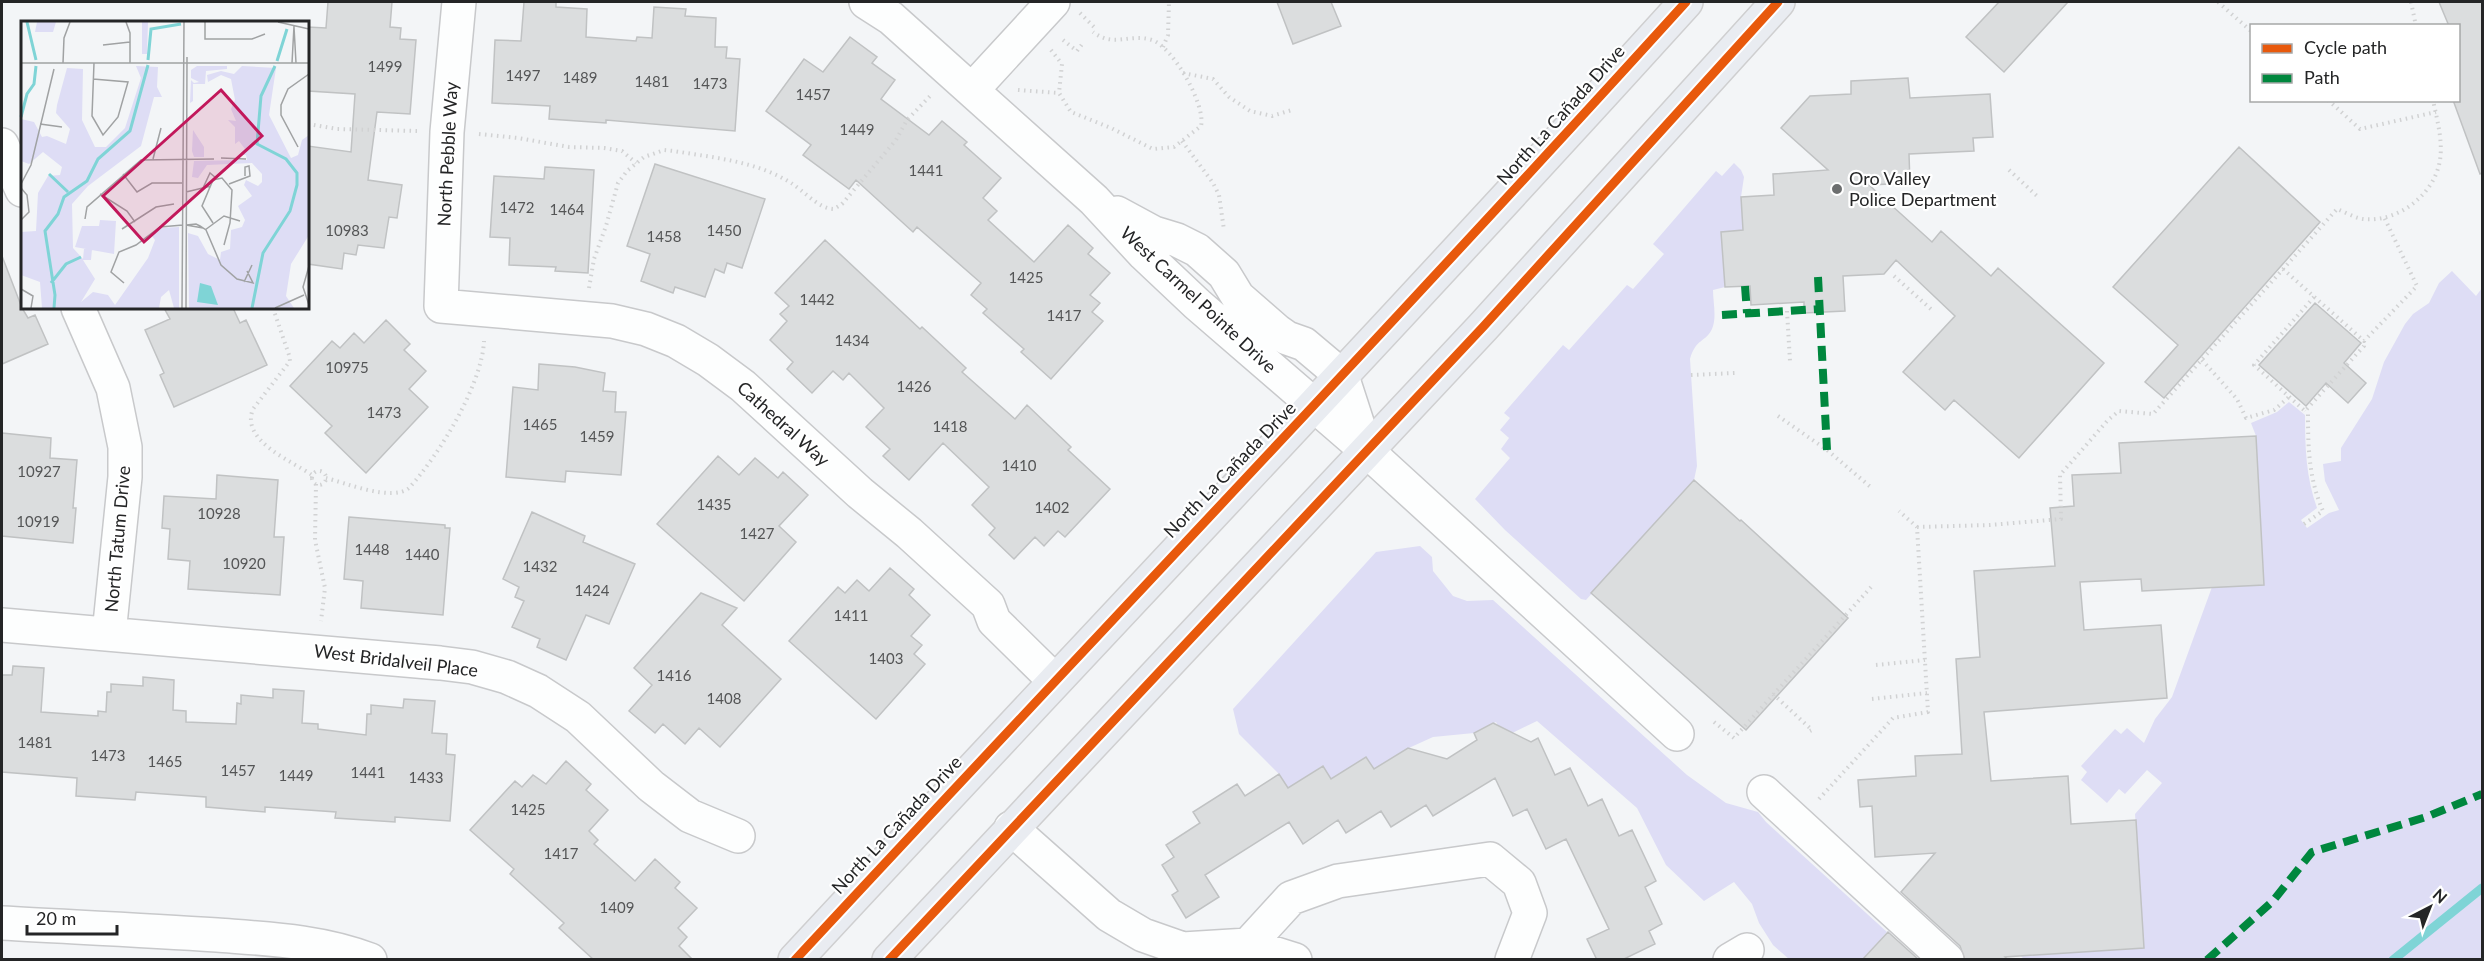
<svg xmlns="http://www.w3.org/2000/svg" width="2484" height="961" viewBox="0 0 2484 961" font-family="Lato,sans-serif">
<style>
.green{fill:#deddf5}
.lines{fill:none;stroke-linecap:round;stroke-linejoin:round}
.stream{stroke:#7fd4d6;stroke-width:9}
.building{fill:#dbddde;stroke:#c0c2c3;stroke-width:1.5}
.minor-casing{stroke:#c8c9cb;stroke-width:36}
.major-casing{stroke:#cfcfd0;stroke-width:36}
.path{stroke:#d1d2d3;stroke-width:4;stroke-dasharray:1.5 4.5;stroke-linecap:butt}
.minor{stroke:#fdfefe;stroke-width:33}
.major{stroke:#e9ecf1;stroke-width:33}
.quiet{stroke:#00873e;stroke-width:8;stroke-dasharray:15 8;stroke-linecap:butt}
.cycleway-casing{stroke:#fff;stroke-width:13}
.cycleway{stroke:#e8590c;stroke-width:9}
.poi-dot{fill:#6c6e6f;stroke:#fff;stroke-width:2}
.labels{text-anchor:middle;stroke-width:4.5;stroke-linejoin:round;paint-order:stroke}
.number-label{font-size:15px;fill:#545556}
.street-label{font-size:18px;fill:#242526;stroke:#fff}
.poi-label{font-size:18px;fill:#242526;stroke:#fff;text-anchor:start}
.inset-river{fill:none;stroke:#7fd4d6;stroke-width:3}
.inset-road{fill:none;stroke:#a0a2a3;stroke-width:1.5}
.view{fill:#c2185b;fill-opacity:0.15;stroke:#c2185b;stroke-width:3}
.inset-edge{fill:none;stroke:#242526;stroke-width:3}
</style>
<rect width="100%" height="100%" fill="#f3f5f7"/>
<path class="green" d="M1734 163 1741 170 1744 177 1741 197 1743 230 1721 232 1725 287 1713 290C1713 302 1717 318 1712 329 1705 343 1696 338 1690 359L1697 466 1694 480 1586 600 1581 599 1505 530 1475 499 1510 458 1501 449 1509 438 1500 430 1510 418 1504 413 1563 345 1569 350 1627 285 1633 289 1664 254 1653 244 1716 171 1722 176Z
M2452 271 2476 296 2482 288V959L2025 960 2008 944 2031 955 2144 948 2135 814 2162 783 2147 770 2125 794 2119 789 2107 803 2081 780 2087 772 2081 766 2115 729 2121 734 2127 728 2144 743 2155 719 2172 697 2212 587 2264 584 2256 436 2251 423 2277 412 2289 402 2305 415C2305 448 2306 477 2317 508L2301 520 2307 528 2329 513 2339 510 2325 481 2323 464 2341 461V448L2372 399 2384 362 2405 324 2413 314 2429 303 2439 283Z
M1420 546 1432 557 1433 571 1453 596 1467 601 1493 600 1687 775 1726 803 1758 812 1766 822 1887 932 1866 955 1870 959H1789L1773 945 1759 923 1752 904 1734 882 1704 901 1666 865 1637 808 1537 721 1504 737 1496 722 1474 733 1433 737 1411 747 1374 769 1366 757 1331 779 1322 766 1288 788 1279 774 1239 734 1233 709 1376 552Z"/>
<g class="lines">
<path class="stream" d="M2393 960 2482 888"/>
</g>
<path class="building" d="M328 2H392L390 27 401 28 400 39 416 40 410 114 377 112 368 180 402 185 397 218 389 217 384 248 358 245 356 255 344 253 342 269 308 264V146L351 152 355 94 308 91V27L326 28Z
M524 2H556V7L587 9 586 37 636 41 637 37 652 38 654 7 686 9 685 16 716 18 715 47H727L726 58 740 59 735 131 606 120V123L549 119 550 106 492 103 495 40 521 41Z
M1277 2H1331L1341 26 1293 44Z
M1999 2H2068L2004 72 1966 37Z
M2439 2H2482V173L2480 174 2453 100H2458V26H2449Z
M850 37 877 57 872 63 895 80 881 99 929 135 942 121 967 142 964 145 1001 178 983 198 997 211 988 220 1034 262 1068 225 1093 248 1088 254 1110 273 1090 295 1100 303 1092 312 1103 321 1051 379 1021 352 1024 349 983 313 987 309 971 295 981 283 917 227 913 232 856 180 849 189 803 155 811 145 766 111 804 59 823 72Z
M1908 78 1910 98 1990 94 1993 137 1973 138 1974 151 1909 154 1910 183 1869 185 1932 242 1941 231 1991 276 1998 268 2104 363 2019 458 1954 400 1945 410 1903 372 1955 316 1896 260 1884 274 1843 276 1845 311 1804 313V302L1751 305 1750 286 1725 287 1721 232 1743 230 1741 197 1774 195 1773 174 1828 170 1781 128 1810 96 1851 94V81Z
M2239 147 2320 222 2164 398 2145 382 2178 345 2113 287Z
M655 164 765 199 742 268 727 263 724 273 715 269 705 297 675 287 673 293 641 281 650 254 627 246Z
M545 167 594 170 588 273 555 271 556 267 509 265 510 238 490 237 494 176 544 179Z
M825 240 920 329 922 327 966 368 962 372 1015 419 1027 405 1071 447 1068 450 1110 489 1065 537 1058 531 1044 546 1035 537 1014 559 989 535 995 528 972 505 989 487 943 443 909 480 883 456 890 449 866 427 884 408 849 373 843 380 833 371 812 393 787 369 793 362 770 340 787 321 780 314 789 306 775 293Z
M2 256 22 308 28 318 35 315 48 344 2 364Z
M2315 303 2361 343 2344 363 2366 383 2348 403 2326 383 2306 406 2259 365Z
M164 308H233L240 323 246 320 267 365 174 407 160 375 164 373 145 330 170 319Z
M386 320 410 344 404 350 426 371 409 389 428 407 366 473 325 433 332 426 290 386 332 341 340 348 354 333 364 343Z
M539 364 575 367 605 373 603 391 616 392 615 412H626L621 475 566 471 565 482 506 477 513 387 538 390Z
M2 433 51 438 50 458 77 460 73 508H76L73 543 2 536Z
M2256 436 2264 585 2142 591 2141 579 2080 582 2084 630 2161 625 2167 698 1984 712 1991 781 2068 776 2071 824 2136 820 2144 948 2005 957 2008 960H1965L1960 946 1901 892 1935 853 1875 857 1872 806 1860 807 1858 780 1916 776 1915 756 1962 754 1956 659 1980 657 1974 571 2055 566 2050 508 2074 506 2072 475 2121 473 2119 443Z
M718 456 739 475 755 458 778 478 783 472 808 495 779 526 796 542 744 601 657 524Z
M217 475 278 480 274 537H284L280 595 188 589 190 561 168 559 170 529 162 528 164 496 216 499Z
M1694 480 1740 521 1741 520 1848 618 1746 730 1591 593Z
M532 512 585 536 583 542 635 564 609 624 586 615 566 660 537 647 540 639 512 627 524 601 515 597 519 587 503 579Z
M349 517 445 525V528H450L443 615 361 608 363 581 344 579Z
M890 568 914 589 909 595 930 615 911 636 922 645 914 654 925 664 876 719 789 641 838 587 845 593 857 580 869 591Z
M701 593 737 608 722 625 781 679 720 747 699 728 685 744 663 724 655 733 629 711 652 685 634 668Z
M13 666 44 668 41 712 98 716V711L106 712 107 692H111V684L143 686V677L174 680 173 710 186 711V722L236 724 237 703 241 704V695L273 698V689L304 691 302 723 318 724V729L366 735 367 714H371V705L403 708 404 699 435 701 432 733 447 734 446 754 455 755 450 821 395 817V822L335 818 336 812 265 807V812L206 807V797L136 792 135 800 76 796 77 778 2 772V675H12Z
M1493 723 1531 742 1538 738 1555 775 1570 768 1588 806 1602 799 1619 836 1632 830 1656 881 1645 887 1662 924 1649 931 1655 944 1622 960H1597L1587 939 1609 929 1566 839 1546 849 1527 809 1513 816 1495 778 1433 816 1426 805 1391 827 1381 811 1346 833 1338 820 1303 844 1289 822 1205 875 1219 897 1186 918 1172 895 1178 891 1162 865 1174 857 1166 845 1200 823 1193 812 1237 784 1245 796 1279 774 1288 788 1323 766 1331 779 1366 757 1374 769 1408 748 1447 759 1477 740 1474 733Z
M566 761 591 784 586 790 608 810 589 831 598 840 594 844 635 881 655 859 680 882 675 888 697 908 678 928 687 937 679 946 693 960H594L559 928 564 923 510 874 514 869 470 830 515 781 522 787 533 775 546 784Z
M1888 932 1919 960H1862Z"/>
<g class="lines">
<g class="minor-casing">
<path id="minor" d="M459 2 447 132 441 306 612 321 646 329 676 341 708 360 743 386 860 493 909 533 988 605 994 621 1054 680
M866 2 891 18 1094 200 1144 254 1197 304 1366 450 1677 734
M972 90 1053 2
M2 145 22 190
M1117 213 1154 233 1177 240 1197 250 1224 274 1238 297 1277 331 1287 338 1304 344 1342 376 1366 450
M78 308 113 388 125 447V477L109 634
M2 625 440 663 472 667 507 677 538 691 578 717 651 786 690 816 738 836
M1764 792 1947 960
M1011 828 1109 915 1143 935 1183 949 1248 945 1295 960
M2 923C73 927 145 930 217 935 269 939 321 941 370 960
M1248 945 1291 898 1338 881 1490 859 1519 883 1530 913 1512 960
M1730 960 1747 950"/>
</g>
<g class="major-casing">
<path id="major" d="M795 960C1092 640 1393 325 1686 2
M889 960 1483 327 1778 2"/>
</g>
<path class="path" d="M2218 2 2252 32
M2411 2 2416 26
M1080 13 1096 29
M1063 40 1077 51 1083 43
M1163 47 1168 35 1169 2
M1051 50 1062 64 1059 93 1071 112 1111 128 1153 149 1174 147 1201 126C1206 105 1173 47 1152 40 1129 33 1114 48 1093 32
M1183 73 1213 79 1229 97 1250 111 1272 116 1292 110
M1018 90 1059 93
M2328 100 2360 129 2436 112
M308 124 337 129 417 131
M479 134 518 138 569 147 604 148 622 151 636 163
M1182 141 1213 183 1219 195 1224 230
M2009 170 2037 196
M2283 269 2364 341 2417 286 2384 217
M1894 276 1933 311
M589 288 594 259 606 226 618 183 627 171 644 157 664 150 674 151C715 158 756 161 791 183 804 191 819 209 834 209L842 204 858 185 896 140 907 120 931 95
M2314 297 2254 365 2305 411 2364 346V341
M273 308 289 355 290 361 253 409C240 441 292 461 312 475
M1787 311 1790 361
M2202 360 2237 399 2246 418 2274 410 2289 397
M1691 375 1735 373
M1778 416 1827 450 1873 489
M312 478a7 7 0 1 1 14 0a7 7 0 1 1-14 0Z
M326 478C346 483 392 502 409 488 439 455 482 385 484 341
M316 484 315 540 325 588 321 621
M2304 524 2323 511C2309 479 2308 449 2308 414L2305 411
M1917 527 1990 525 2061 519 2060 475 2108 420 2119 411 2153 414 2337 209C2345 212 2355 218 2363 219 2398 223 2435 194 2440 160 2443 140 2437 120 2433 100
M1876 665 1925 660
M1773 694 1812 730 1810 731
M1872 699 1927 693
M1714 722 1734 738 1872 586
M1819 799 1893 718 1928 712 1917 527 1899 511"/>
<use href="#minor" class="minor"/>
<use href="#major" class="major"/>
<path class="quiet" d="M1818 277 1827 450
M1745 286 1747 313
M1722 315 1820 309
M2207 960 2273 901 2312 852 2426 817 2482 794"/>
<g class="cycleway-casing">
<path id="cycleway" d="M795 960C1092 640 1393 325 1686 2
M889 960 1483 327 1778 2"/>
</g>
<use href="#cycleway" class="cycleway"/>
</g>
<circle class="poi-dot" cx="1837" cy="189" r="6"/>
<g class="labels">
<g class="number-label">
<text x="385" y="72">1499</text>
<text x="523" y="81">1497</text>
<text x="580" y="83">1489</text>
<text x="652" y="87">1481</text>
<text x="710" y="89">1473</text>
<text x="813" y="100">1457</text>
<text x="857" y="135">1449</text>
<text x="926" y="176">1441</text>
<text x="517" y="213">1472</text>
<text x="567" y="215">1464</text>
<text x="347" y="236">10983</text>
<text x="724" y="236">1450</text>
<text x="664" y="242">1458</text>
<text x="1026" y="283">1425</text>
<text x="817" y="305">1442</text>
<text x="1064" y="321">1417</text>
<text x="852" y="346">1434</text>
<text x="347" y="373">10975</text>
<text x="914" y="392">1426</text>
<text x="384" y="418">1473</text>
<text x="540" y="430">1465</text>
<text x="950" y="432">1418</text>
<text x="597" y="442">1459</text>
<text x="1019" y="471">1410</text>
<text x="39" y="477">10927</text>
<text x="714" y="510">1435</text>
<text x="1052" y="513">1402</text>
<text x="219" y="519">10928</text>
<text x="38" y="527">10919</text>
<text x="757" y="539">1427</text>
<text x="372" y="555">1448</text>
<text x="422" y="560">1440</text>
<text x="244" y="569">10920</text>
<text x="540" y="572">1432</text>
<text x="592" y="596">1424</text>
<text x="851" y="621">1411</text>
<text x="886" y="664">1403</text>
<text x="674" y="681">1416</text>
<text x="724" y="704">1408</text>
<text x="35" y="748">1481</text>
<text x="108" y="761">1473</text>
<text x="165" y="767">1465</text>
<text x="238" y="776">1457</text>
<text x="368" y="778">1441</text>
<text x="296" y="781">1449</text>
<text x="426" y="783">1433</text>
<text x="528" y="815">1425</text>
<text x="561" y="859">1417</text>
<text x="617" y="913">1409</text>
</g>
<g class="street-label">
<text transform="translate(1561 115) rotate(-48)" y="6">North La Cañada Drive</text>
<text transform="translate(448 154) rotate(-87)" y="6">North Pebble Way</text>
<text transform="translate(1198 300) rotate(43)" y="6">West Carmel Pointe Drive</text>
<text transform="translate(783 424) rotate(42)" y="6">Cathedral Way</text>
<text transform="translate(1230 470) rotate(-46)" y="6">North La Cañada Drive</text>
<text transform="translate(118 539) rotate(-85)" y="6">North Tatum Drive</text>
<text transform="translate(396 661) rotate(7)" y="6">West Bridalveil Place</text>
<text transform="translate(897 825) rotate(-47)" y="6">North La Cañada Drive</text>
</g>
<g class="poi-label">
<text x="1849" y="185">Oro Valley<tspan x="1849" dy="21">Police Department</tspan></text>
</g>
</g>
<g transform="translate(21 21)">
<rect width="288" height="288" fill="#f3f5f7"/>
<path d="M16 1H35L32 11H14ZM121 1H127L126 33H121ZM115 45 137 46 136 66 141 76H133L120 125 67 165 51 183 52 227 62 238 63 228H71L70 239H62L74 258 60 281 72 271 87 274 94 284 127 237 134 219 131 215 139 207 158 206V287H153L148 269 140 276 138 287H21L19 261 0 254V211L15 210 17 172 27 155 39 154 41 146 22 131 8 143 0 140V98L13 101 21 116 26 115 45 123 49 108 35 92 36 84 46 47 62 48 61 99 74 126H85L104 107 120 57ZM176 45H206V48L185 50 184 63H172V80L169 82 170 59 173 62 178 61 170 57V49ZM221 45 255 47 248 94 270 137 277 134 281 119 288 114V214L270 243 265 275 273 287H168L167 212 177 215 187 233 199 239 200 231 209 228 210 209 221 206 224 199 217 185 231 175 223 164 225 159 237 165 241 161V153L231 142 186 144 177 157 171 156 173 140 226 139 225 134H218L224 128 218 120 214 123V106L207 99 215 100 210 88 214 79 210 58 200 54 187 61 186 54 200 50 213 53ZM172 109 183 126V136H173L171 130ZM79 199 95 200 93 233 54 226 61 205H78Z" fill="#deddf5"/>
<path d="M179 262 190 265 197 284 176 281Z" fill="#7fd4d6"/>
<path class="inset-river" d="M6 1 15 39M127 39 130 8 160 3M256 40 266 8M0 96 6 73 13 63 15 45M28 153 47 171M30 262 45 243 60 236M33 287 34 274 24 210 37 193 43 176 66 160 77 138 109 110 127 44M231 287 242 232 269 190 276 164V152L265 138 236 123 240 75 254 45"/>
<path class="inset-road" d="M105 1 109 12V42M184 1V18H231L244 13M257 1 288 8M273 6 275 42M82 24 109 21M0 42H288M42 42 43 17 49 1M271 42 273 5M72 58 107 61 97 96 82 114 71 95 73 42M19 103 41 106M277 126 260 94V84L267 68 288 53M200 137 225 138M132 138 140 107M102 153 116 171 131 162H161M0 163 10 144 33 48M208 163 229 155 228 145 224 146V155M0 167 6 174 8 191 0 199M182 167 189 152 195 157M165 171 190 165M79 173 106 190 114 201M64 198 66 186 120 139 193 138M192 202 181 185 192 159 201 157 211 169 209 202 203 224M182 207 165 204 175 203 179 205 185 209 200 244 216 258 232 262 226 250M101 208 135 186 153 183M184 209 203 195 219 200M288 245 282 266 288 284M223 261 231 244M103 262 90 251 98 231 115 224 139 206 162 204M0 268 12 275 10 287M161 287 163 1M165 287 166 36M254 287 283 274"/>
<path class="view" d="M200 69 241 115 123 221 82 175Z"/>
<rect width="288" height="288" class="inset-edge"/>
</g>
<rect width="2484" height="961" fill="none" stroke="#242526" stroke-width="6"/>
<rect x="2250" y="24" width="210" height="78" fill="#ffffff" stroke="#a7a8a8" stroke-width="1.5"/>
<rect x="2262" y="44" width="30" height="9" fill="#e8590c" stroke="#a7a8a8" stroke-width="1.5"/>
<text x="2304" y="54" font-size="18" fill="#242526">Cycle path</text>
<rect x="2262" y="74" width="30" height="9" fill="#00873e" stroke="#a7a8a8" stroke-width="1.5"/>
<text x="2304" y="84" font-size="18" fill="#242526">Path</text>
<g transform="translate(2430 907) rotate(42)" stroke="#ffffff" stroke-width="4.5" paint-order="stroke">
<path d="M0-4.5L10 22L0 15L-10 22Z" fill="#242526"/>
<text y="-9" font-size="16" font-weight="bold" text-anchor="middle" fill="#242526">N</text>
</g>
<path d="M27 925v9h90v-9" fill="none" stroke="#242526" stroke-width="3"/>
<text x="36" y="925" font-size="18" fill="#242526" stroke="#ffffff" stroke-width="4.5" paint-order="stroke">20 m</text>
</svg>
